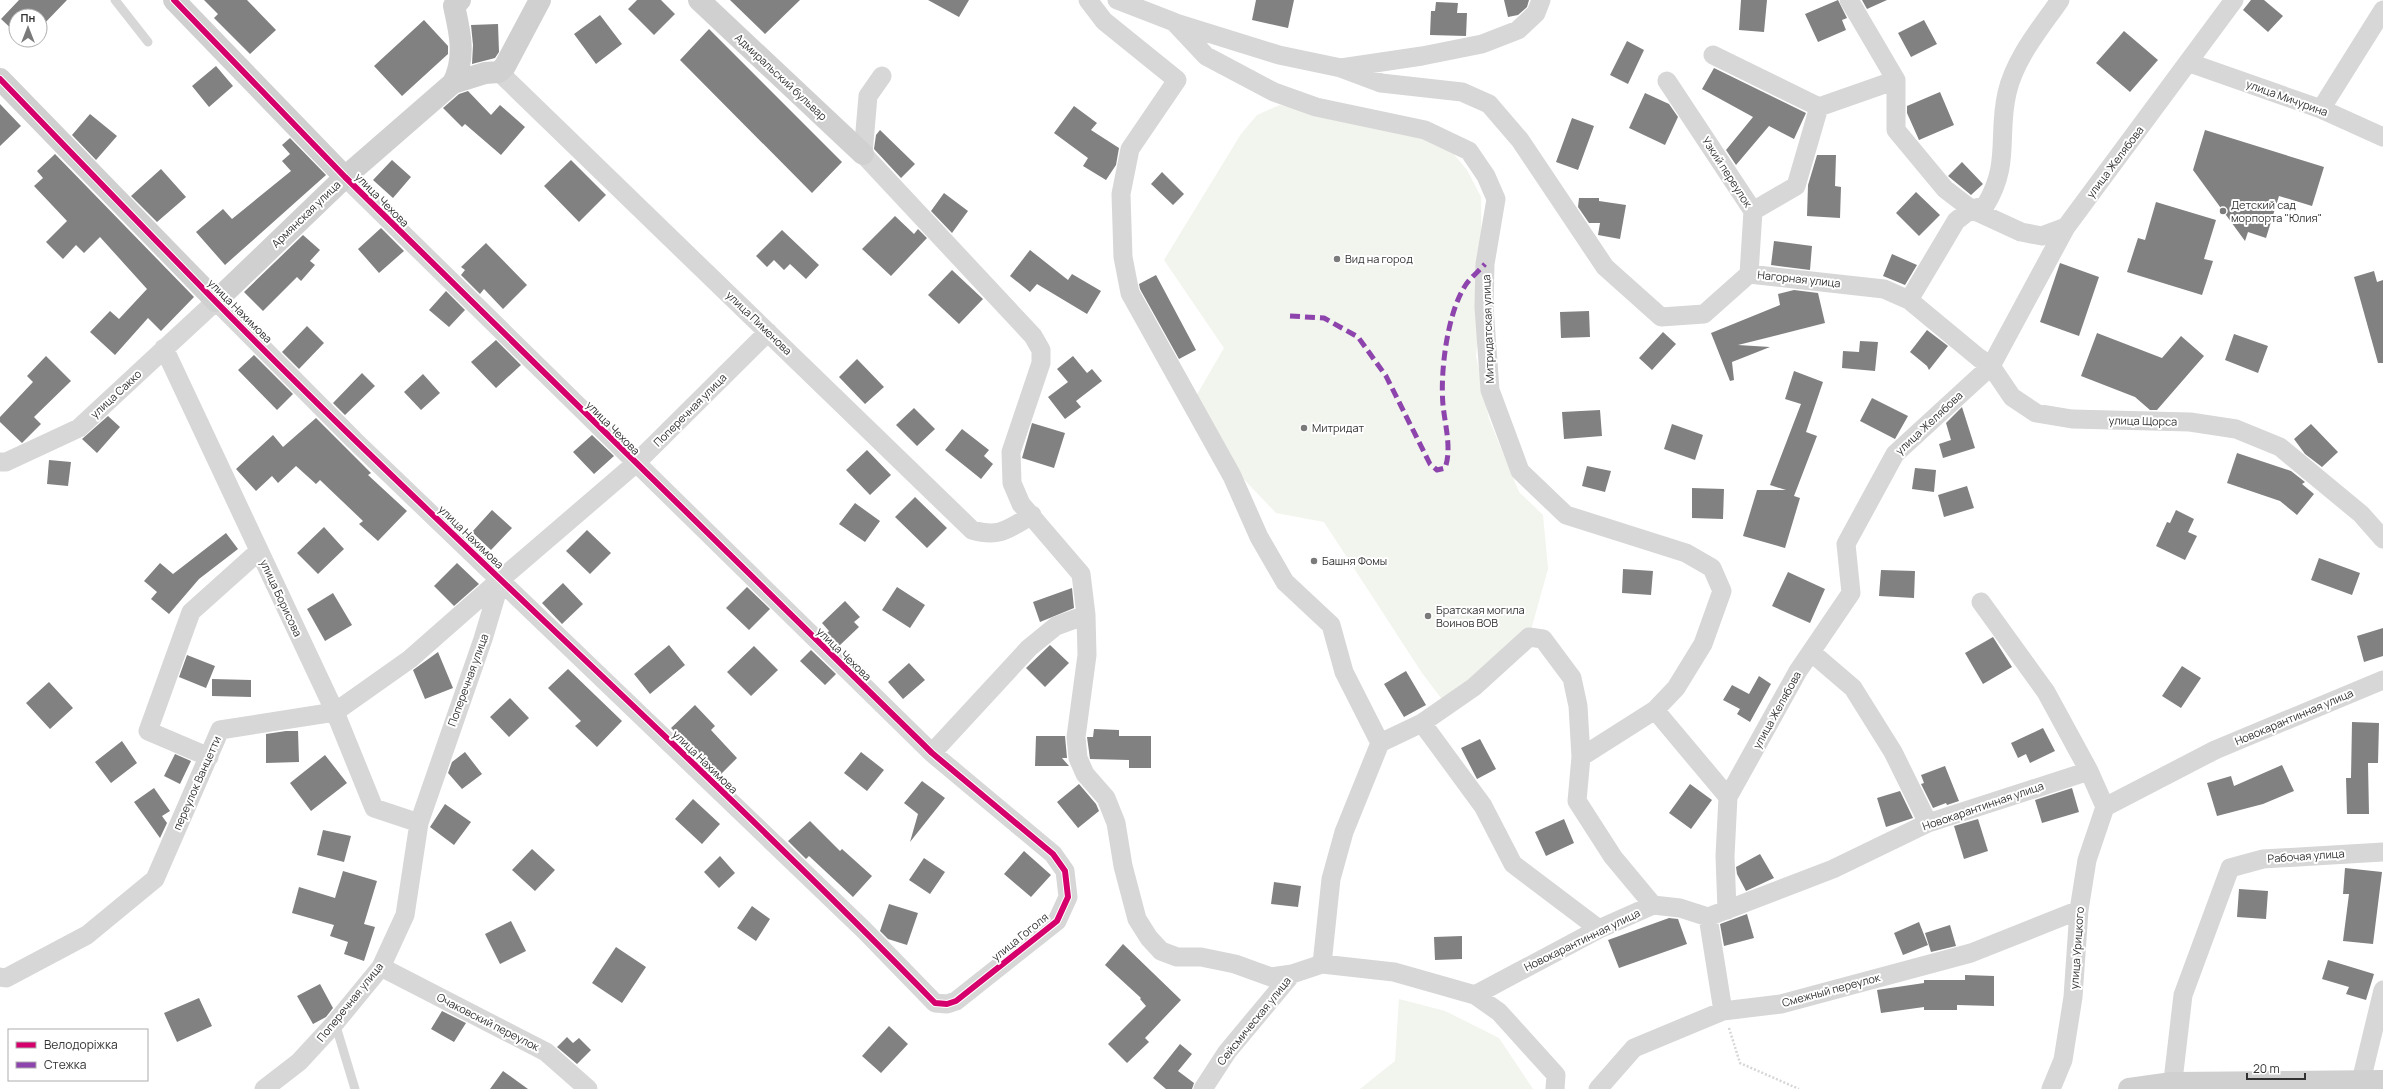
<svg xmlns="http://www.w3.org/2000/svg" width="2383" height="1089" viewBox="0 0 2383 1089" font-family="Manrope,sans-serif">
<style>
.green{fill:#f1f5ed}
.building{fill:#818181}
.lines{fill:none;stroke-linecap:round;stroke-linejoin:round}
.path{stroke:#d6d6d6;stroke-width:2.5;stroke-dasharray:2 2;stroke-linecap:butt}
.lane{stroke:#d7d7d7;stroke-width:9}
.street{stroke:#d7d7d7;stroke-width:19}
.secondary{stroke:#d0d0d0;stroke-width:22}
.quiet{stroke:#8e44ad;stroke-width:5;stroke-dasharray:10 5;stroke-linecap:butt}
.cycleway-casing{stroke:#fff;stroke-width:8}
.cycleway{stroke:#d6006c;stroke-width:6}
.poi-dot{fill:#7a7a7a;stroke:#fff;stroke-width:1.5}
.labels{text-anchor:middle;stroke-width:4;stroke-linejoin:round;paint-order:stroke}
.street-label{font-size:11px;fill:#333;stroke:#fff}
.poi-label{font-size:11px;fill:#333;stroke:#fff;text-anchor:start}
</style>
<rect width="100%" height="100%" fill="#fff"/>
<path class="green" d="M1280 105 1423 137 1452 152 1467 170 1481 197 1482 288 1476 356 1489 419 1519 492 1543 515 1548 569 1529 637 1444 702 1422 673 1324 522 1276 513 1236 471 1195 398 1224 348 1164 260 1241 134 1257 115Z
M1399 999 1445 1011 1499 1038 1533 1089H1360L1395 1061Z"/>
<path class="building" d="M19 0H67L40 28V16H16V33L1 19Z
M204 0H247L276 30 250 54 214 18 218 14Z
M637 0H661L675 14 654 35 628 9Z
M730 0H800L765 34Z
M928 0H969L959 17Z
M1256 0H1294L1288 28 1252 20Z
M1504 0H1529L1527 7 1518 15 1508 17Z
M1741 0H1767L1764 32 1739 30Z
M1838 0 1847 18 1842 20 1846 30 1818 42 1805 14Z
M1862 0H1887L1867 9Z
M2251 0H2264L2283 16 2268 32 2243 10Z
M1436 2 1458 3 1457 13H1467L1466 36 1430 35 1431 11H1435Z
M600 15 622 44 596 64 574 34Z
M424 20 448 46V54L402 96 374 66Z
M1924 20 1937 44 1911 57 1898 33Z
M498 24 499 52 495 58 472 64 473 45 471 25Z
M709 29 842 162 812 193 680 60Z
M2124 31 2158 60 2130 92 2096 63Z
M1627 41 1644 50 1628 84 1610 75Z
M216 66 233 86 209 107 192 86Z
M1714 68 1806 113 1794 139 1769 126 1736 165 1726 150 1753 117 1702 89Z
M468 91 491 115 500 105 525 127 501 155 465 124 462 127 443 108 459 94Z
M1940 92 1954 125 1919 140 1907 113V106Z
M1645 93 1669 104 1678 117 1665 145 1629 128Z
M0 104 21 126 0 146Z
M1074 106 1097 123 1091 130 1119 148 1116 165 1106 180 1083 166 1088 158 1054 133Z
M90 114 117 136 96 160 72 135Z
M1572 118 1594 126 1578 170 1556 162Z
M880 130 915 164 901 178 874 149 876 135Z
M2205 130 2324 167 2312 206 2279 196 2266 238 2248 232 2245 241 2193 170Z
M290 138 326 175 225 265 196 232 223 209 232 219 291 171 282 161 290 154 282 145Z
M55 154 194 297 161 331 148 318 115 355 90 332 110 311 119 319 147 289 100 237 84 253 76 245 63 259 46 242 67 221 34 186 43 178 37 171Z
M1817 155H1836L1835 186 1841 187 1840 218 1807 216 1808 185Z
M392 160 411 177 393 198 373 180Z
M571 160 606 195 579 222 544 186Z
M1962 162 1983 184 1971 195 1948 176Z
M161 169 186 197 157 222 131 196Z
M1162 172 1184 194 1173 205 1151 184Z
M1916 192 1940 215 1919 236 1896 213Z
M944 193 968 211 952 233 931 211Z
M1579 198H1599V201L1626 205 1620 239 1598 235 1600 223H1589L1578 207Z
M2156 202 2216 220 2204 259 2213 261 2202 295 2127 272 2138 238 2145 240Z
M895 216 914 234 918 229 927 238 891 276 862 249Z
M381 228 404 251 379 273 358 249Z
M782 230 819 265 806 279 790 264 784 270 774 260 767 267 756 256Z
M303 235 320 250 310 261 315 265 301 281 297 277 263 311 244 292Z
M1774 241 1812 246 1810 270 1771 265Z
M486 243 527 285 503 309 484 289 480 294 461 275 465 270 461 267Z
M1030 250 1068 280 1072 274 1101 291 1087 314 1037 284 1030 292 1010 276Z
M1892 254 1917 265 1905 285 1883 276Z
M2060 263 2099 277 2079 336 2040 322Z
M952 270 983 299 959 324 928 295Z
M2374 271 2377 282 2383 280V363H2378L2354 277Z
M1156 275 1196 350 1179 359 1140 289 1139 284Z
M1794 290 1818 293 1825 323 1738 345 1770 347 1732 362 1734 380 1730 381 1711 333 1780 305 1778 294Z
M446 291 465 310 449 327 429 310Z
M1589 311 1590 337 1561 338 1560 312Z
M307 326 324 343 299 369 282 352Z
M1927 330 1948 346 1929 370 1927 366 1910 352Z
M1663 332 1676 344 1652 370 1639 358Z
M2097 333 2162 358 2181 336 2204 356 2157 410H2150L2135 397 2081 376Z
M2234 334 2268 346 2258 373 2225 360Z
M496 340 521 365 496 388 471 362Z
M1860 341 1878 342 1875 371 1842 368 1843 351 1859 352Z
M254 355 293 394 277 410 238 370Z
M46 356 71 381 34 417 41 424 22 443 0 422V417L33 382 27 376Z
M1073 356 1087 373 1092 369 1102 381 1076 401 1081 407 1065 419 1048 397 1068 382 1057 369Z
M857 359 884 387 865 404 839 377Z
M1794 371 1823 382 1806 432 1817 436 1794 496 1800 498 1785 548 1743 536 1757 490H1786L1770 485 1801 404 1785 399Z
M362 373 375 386 345 415 333 403Z
M423 374 440 393 421 410 404 392Z
M1872 398 1908 416 1895 439 1860 421Z
M1962 407 1975 448 1943 458 1939 444 1951 440 1946 423Z
M914 408 935 429 917 446 896 425Z
M1600 410 1602 436 1564 439 1562 412Z
M108 416 120 427 97 453 82 439Z
M316 418 371 473 368 475 407 511 378 541 359 524 363 521 320 480 316 484 296 466 278 483 272 476 256 491 236 469 273 435 283 447Z
M1032 423 1065 433 1054 468 1022 458Z
M1672 424 1703 435 1695 460 1664 449Z
M2311 424 2338 452 2322 467 2305 454 2294 439Z
M962 429 989 450 984 456 993 464 981 479 945 450Z
M592 435 614 456 594 474 573 452Z
M867 450 891 475 870 495 846 470Z
M2237 453 2291 471 2305 482 2302 484 2314 494 2297 515 2280 501 2227 483Z
M49 460 71 462 68 486 47 484Z
M1587 466 1611 471 1605 492 1582 486Z
M1915 468 1936 470 1934 492 1912 489Z
M1967 486 1974 508 1944 517 1938 495Z
M1692 488 1724 489 1723 519 1692 518Z
M915 497 947 528 927 548 895 517Z
M855 503 880 521 865 542 839 524Z
M492 510 512 528 491 550 472 532Z
M2176 510 2194 519 2188 532 2197 536 2185 560 2156 546 2167 522 2170 523Z
M324 527 344 549 318 574 297 553Z
M587 530 611 553 590 574 566 551Z
M226 533 238 549 199 579 169 614 151 599 157 592 144 581 160 563 173 574Z
M2319 558 2360 573 2352 595 2311 580Z
M457 563 479 584 454 606 434 586Z
M1623 569 1653 571 1651 595 1622 593Z
M1881 570 1915 571 1914 598 1879 596Z
M1788 572 1825 589 1810 623 1772 606Z
M563 583 583 604 562 624 542 603Z
M747 587 770 609 749 630 726 608Z
M897 587 925 605 910 628 882 610Z
M1072 588 1074 608 1040 622 1033 602Z
M333 593 352 625 325 641 307 609Z
M845 601 860 617 854 622 859 627 839 646 826 634 829 631 822 623Z
M2383 628V656L2364 662 2357 636Z
M1993 637 2012 667 1983 684 1965 653Z
M669 645 685 665 650 694 634 674Z
M1050 645 1069 663 1045 687 1026 668Z
M754 646 778 670 751 696 727 672Z
M811 650 836 674 825 685 800 661Z
M438 652 453 688 425 699 413 670Z
M187 655 215 666 206 688 179 677Z
M909 663 925 680 903 699 888 682Z
M2182 666 2201 678 2181 708 2162 696Z
M568 669 622 721 597 747 575 726 581 721 548 688Z
M1406 671 1426 705 1404 717 1384 684Z
M1759 676 1771 684 1750 722 1737 714 1740 709 1723 700 1732 685 1749 694Z
M212 679 251 680V697L212 696Z
M49 682 73 708 50 729 26 703Z
M510 698 529 718 509 737 490 717Z
M695 705 715 726 711 730 737 758 720 775 693 746 691 748 671 728Z
M2352 722 2379 723 2378 763H2368L2369 814H2347L2346 778H2351Z
M2043 728 2055 751 2030 763 2026 754 2018 758 2011 743Z
M1094 729 1119 730V736H1151V768H1129V760L1090 759 1087 737H1093Z
M286 731H298L299 762 266 763V734Z
M1036 736H1065L1067 758H1062L1069 766H1035Z
M1480 739 1496 769 1477 779 1461 748Z
M122 741 137 763 111 783 95 762Z
M465 752 482 774 462 789 448 773 452 762Z
M861 752 884 770 867 791 844 773Z
M175 754 191 761 180 784 164 776Z
M325 755 347 783 311 811 290 783Z
M2282 765 2294 791 2263 804 2217 816 2207 783 2231 776 2234 786Z
M1945 766 1959 801 1947 805 1946 803 1933 808 1921 784 1924 783 1921 775Z
M922 781 945 798 910 842 918 814 904 803Z
M1079 784 1096 804 1099 811 1078 828 1057 802Z
M1690 784 1712 800 1691 829 1669 813Z
M154 788 170 811 162 816 167 823 160 838 134 802Z
M2072 788 2079 812 2042 823 2035 800Z
M1900 791 1913 818 1886 827 1877 798Z
M693 799 720 824 702 844 675 819Z
M445 804 471 822 454 845 430 827Z
M1564 819 1574 843 1546 856 1535 832Z
M1978 819 1988 851 1964 859 1954 826Z
M810 821 840 851 842 849 872 876 853 897 809 856 806 859 788 841Z
M323 830 351 836 344 862 317 855Z
M532 849 555 870 535 891 512 870Z
M1024 851 1051 875 1031 897 1004 874Z
M1760 854 1774 878 1746 891 1737 874 1736 867Z
M720 856 735 873 719 888 704 872Z
M924 858 945 872 930 894 909 880Z
M2345 868 2382 872 2373 944 2343 941 2349 894H2343Z
M343 871 377 881 364 924 375 927 364 961 344 954 348 942 330 936 334 925 292 913 299 887 335 898Z
M1274 882 1301 886 1298 907 1271 904Z
M2239 889 2268 891 2266 919 2237 917Z
M889 904 918 913 907 945 888 939 880 931Z
M752 906 770 919 756 941 737 928Z
M1747 914 1754 938 1724 946 1720 924Z
M1669 918 1678 919 1687 944 1619 968 1608 940Z
M511 921 526 951 500 964 485 934Z
M1919 922 1928 945 1903 955 1894 933Z
M1950 925 1956 946 1931 952 1925 933Z
M1462 936V959L1435 960 1434 937Z
M1123 944 1181 1000 1145 1038 1149 1042 1127 1063 1108 1044 1146 1006 1140 999 1141 998 1105 965Z
M616 947 646 967 622 1003 592 983Z
M2328 960 2374 974 2366 1000 2346 994 2349 987 2322 979Z
M1965 975 1994 976V1006L1957 1005V1010H1924V1007L1881 1013 1877 990 1924 983V980H1965Z
M320 984 333 1008 326 1017 313 1024 297 996Z
M199 998 212 1026 177 1042 164 1013Z
M442 1011 466 1023 454 1042 431 1029Z
M889 1026 908 1044 881 1073 862 1056Z
M567 1037 573 1043 579 1038 591 1050 577 1064 557 1047Z
M1180 1044 1192 1054 1178 1071 1194 1083 1192 1089H1166L1153 1078Z
M503 1071 528 1089H490Z"/>
<g class="lines">
<path class="path" d="M1729 1028 1740 1063 1799 1089"/>
<path class="lane" d="M115 0 148 42
M335 1023 355 1089"/>
<path class="street" d="M1088 0 1104 21 1177 80 1130 149 1121 194 1123 257 1130 293 1232 476 1259 537 1285 582 1331 625 1344 672 1380 743
M1117 0 1174 22 1206 56 1274 92 1316 107 1425 130 1469 151 1486 176 1496 199 1485 264 1484 307 1490 390 1520 471 1566 515 1686 553 1712 568 1722 591 1703 644 1676 688 1655 710 1581 757 1577 801 1613 857 1653 905
M1849 0 1896 80V130L1945 189 1971 209 2021 232 2042 236 2066 227
M1176 23 1279 55 1341 68 1422 56 1482 44 1518 30 1536 13 1541 0
M1713 55 1819 107 1896 80
M2190 63 2321 109 2383 137
M1341 68 1381 83 1462 92 1489 104 1520 140 1605 267 1661 317 1704 314 1749 274 1884 289 1909 300 1956 221 1971 209 1985 206C2011 164 1997 136 2007 93 2015 58 2040 29 2060 0
M499 72 972 530C1000 538 1008 529 1032 515
M882 76 868 96 863 154 1033 336 1041 350V363L1011 452 1012 483 1021 504 1081 574 1086 615 1087 655 1076 737 1078 758 1085 774 1106 798 1116 823 1123 866 1137 919 1149 938 1161 951 1177 957H1201L1235 964 1271 977 1292 974 1322 964 1394 972 1475 995 1499 1012 1556 1075 1555 1089
M1667 81 1753 211 1749 274
M2321 109 2383 10
M1753 211 1796 186 1819 107
M1909 300 1979 358 1991 366 2012 397 2036 413 2072 419 2190 422 2236 429 2280 447 2361 514 2383 539
M164 348 335 712 374 808 419 823
M0 462H6L79 428 216 301 354 440 864 930 935 1003 947 1004 956 1001 1057 921 1068 897 1065 871 1053 854 932 753 345 177
M1981 602 2046 692 2089 771
M1811 652 1853 688 1893 752 1928 823
M1655 710 1728 797
M1422 723 1483 806 1513 864 1599 929
M932 753 1029 648 1056 626 1086 615
M209 757 148 731 191 612 259 551
M2105 807 2215 750 2383 680
M1727 910 1725 856 1728 797 1798 671 1851 593 1846 544 1895 454 1991 366 2066 227 2234 0
M1708 917 1723 1011
M1322 964 1331 879 1344 832 1380 743 1422 723 1474 687 1529 637 1543 639 1572 678 1578 706 1581 757
M381 967 546 1052 588 1089
M0 977 6 978 87 935 155 879 220 730 335 712 410 659 501 579
M1475 995 1599 929 1653 905 1680 908 1708 917 1833 869 1928 823 2089 771 2105 807
M2361 1081 2383 990
M264 1089 299 1062 335 1023 381 967 405 915 419 823 483 639 501 579 635 464 768 332
M1203 1089 1227 1052 1292 974
M1598 1089 1634 1048 1723 1011 1781 1004 1971 953 2079 910
M2051 1089 2063 1060 2073 997 2079 910 2087 860 2105 807
M2172 1089 2183 995 2230 868 2263 859 2383 852"/>
<path class="secondary" d="M174 0 345 177
M460 0 454 6C460 32 466 58 453 83L485 73 499 72 505 66 540 0
M699 0 863 154
M0 79 216 301 345 177 453 83
M2129 1089 2172 1083 2383 1081"/>
<path class="quiet" d="M1290 316 1324 318 1358 337 1386 376 1430 464 1437 470 1445 468C1452 449 1445 425 1443 405 1440 373 1447 314 1465 286 1470 278 1479 271 1485 264"/>
<g class="cycleway-casing">
<path id="cycleway" d="M0 79C118 201 235 324 357 442 550 629 748 810 935 1003L947 1004 956 1001 1057 921 1068 897 1065 871 1053 854 932 753 345 177 174 0"/>
</g>
<use href="#cycleway" class="cycleway"/>
</g>
<g class="poi-dot">
<circle cx="2223" cy="211" r="4"/>
<circle cx="1337" cy="259" r="4"/>
<circle cx="1304" cy="428" r="4"/>
<circle cx="1314" cy="561" r="4"/>
<circle cx="1428" cy="616" r="4"/>
</g>
<g class="labels">
<g class="street-label">
<text transform="translate(781 77) rotate(43)" y="4">Адмиральский бульвар</text>
<text transform="translate(2287 98) rotate(20)" y="4">улица Мичурина</text>
<text transform="translate(2115 162) rotate(-53)" y="4">улица Желябова</text>
<text transform="translate(1727 172) rotate(57)" y="4">Узкий переулок</text>
<text transform="translate(382 200) rotate(45)" y="4">улица Чехова</text>
<text transform="translate(306 214) rotate(-44)" y="4">Армянская улица</text>
<text transform="translate(1799 279) rotate(6)" y="4">Нагорная улица</text>
<text transform="translate(240 311) rotate(45)" y="4">улица Нахимова</text>
<text transform="translate(759 323) rotate(44)" y="4">улица Пименова</text>
<text transform="translate(1488 329) rotate(-92)" y="4">Митридатская улица</text>
<text transform="translate(116 394) rotate(-43)" y="4">улица Сакко</text>
<text transform="translate(690 410) rotate(-45)" y="4">Поперечная улица</text>
<text transform="translate(2143 421) rotate(1)" y="4">улица Щорса</text>
<text transform="translate(1929 423) rotate(-43)" y="4">улица Желябова</text>
<text transform="translate(613 428) rotate(45)" y="4">улица Чехова</text>
<text transform="translate(471 537) rotate(44)" y="4">улица Нахимова</text>
<text transform="translate(281 598) rotate(65)" y="4">улица Борисова</text>
<text transform="translate(844 654) rotate(44)" y="4">улица Чехова</text>
<text transform="translate(468 680) rotate(-70)" y="4">Поперечная улица</text>
<text transform="translate(1777 710) rotate(-61)" y="4">улица Желябова</text>
<text transform="translate(2294 717) rotate(-23)" y="4">Новокарантинная улица</text>
<text transform="translate(705 762) rotate(44)" y="4">улица Нахимова</text>
<text transform="translate(197 783) rotate(-66)" y="4">переулок Ванцетти</text>
<text transform="translate(1983 806) rotate(-19)" y="4">Новокарантинная улица</text>
<text transform="translate(2306 856) rotate(-4)" y="4">Рабочая улица</text>
<text transform="translate(1020 937) rotate(-39)" y="4">улица Гоголя</text>
<text transform="translate(1582 940) rotate(-26)" y="4">Новокарантинная улица</text>
<text transform="translate(2077 948) rotate(-86)" y="4">улица Урицкого</text>
<text transform="translate(1831 990) rotate(-15)" y="4">Смежный переулок</text>
<text transform="translate(350 1002) rotate(-51)" y="4">Поперечная улица</text>
<text transform="translate(1254 1021) rotate(-51)" y="4">Сейсмическая улица</text>
<text transform="translate(488 1022) rotate(27)" y="4">Очаковский переулок</text>
</g>
<g class="poi-label">
<text x="2231" y="209">Детский сад<tspan x="2231" dy="13">морпорта "Юлия"</tspan></text>
<text x="1345" y="263">Вид на город</text>
<text x="1312" y="432">Митридат</text>
<text x="1322" y="565">Башня Фомы</text>
<text x="1436" y="614">Братская могила<tspan x="1436" dy="13">Воинов ВОВ</tspan></text>
</g>
</g>
<rect x="8" y="1029" width="140" height="52" fill="#ffffff" stroke="#adadad"/>
<rect x="16" y="1042" width="20" height="6" fill="#d6006c" stroke="#adadad"/>
<text x="44" y="1049" font-size="12" fill="#333333">Велодоріжка</text>
<rect x="16" y="1062" width="20" height="6" fill="#8e44ad" stroke="#adadad"/>
<text x="44" y="1069" font-size="12" fill="#333333">Стежка</text>
<g transform="translate(28 28)"><circle r="19" fill="#ffffff" stroke="#adadad"/>
<path d="M0-3L7 15L0 10L-7 15Z" fill="#7a7a7a"/>
<text y="-6" font-size="11" font-weight="bold" text-anchor="middle" fill="#333333">Пн</text>
</g>
<path d="M2247 1073v6h58v-6" fill="none" stroke="#333333" stroke-width="2"/>
<text x="2253" y="1073" font-size="12" fill="#333333" stroke="#ffffff" stroke-width="3" paint-order="stroke">20 m</text>
</svg>
